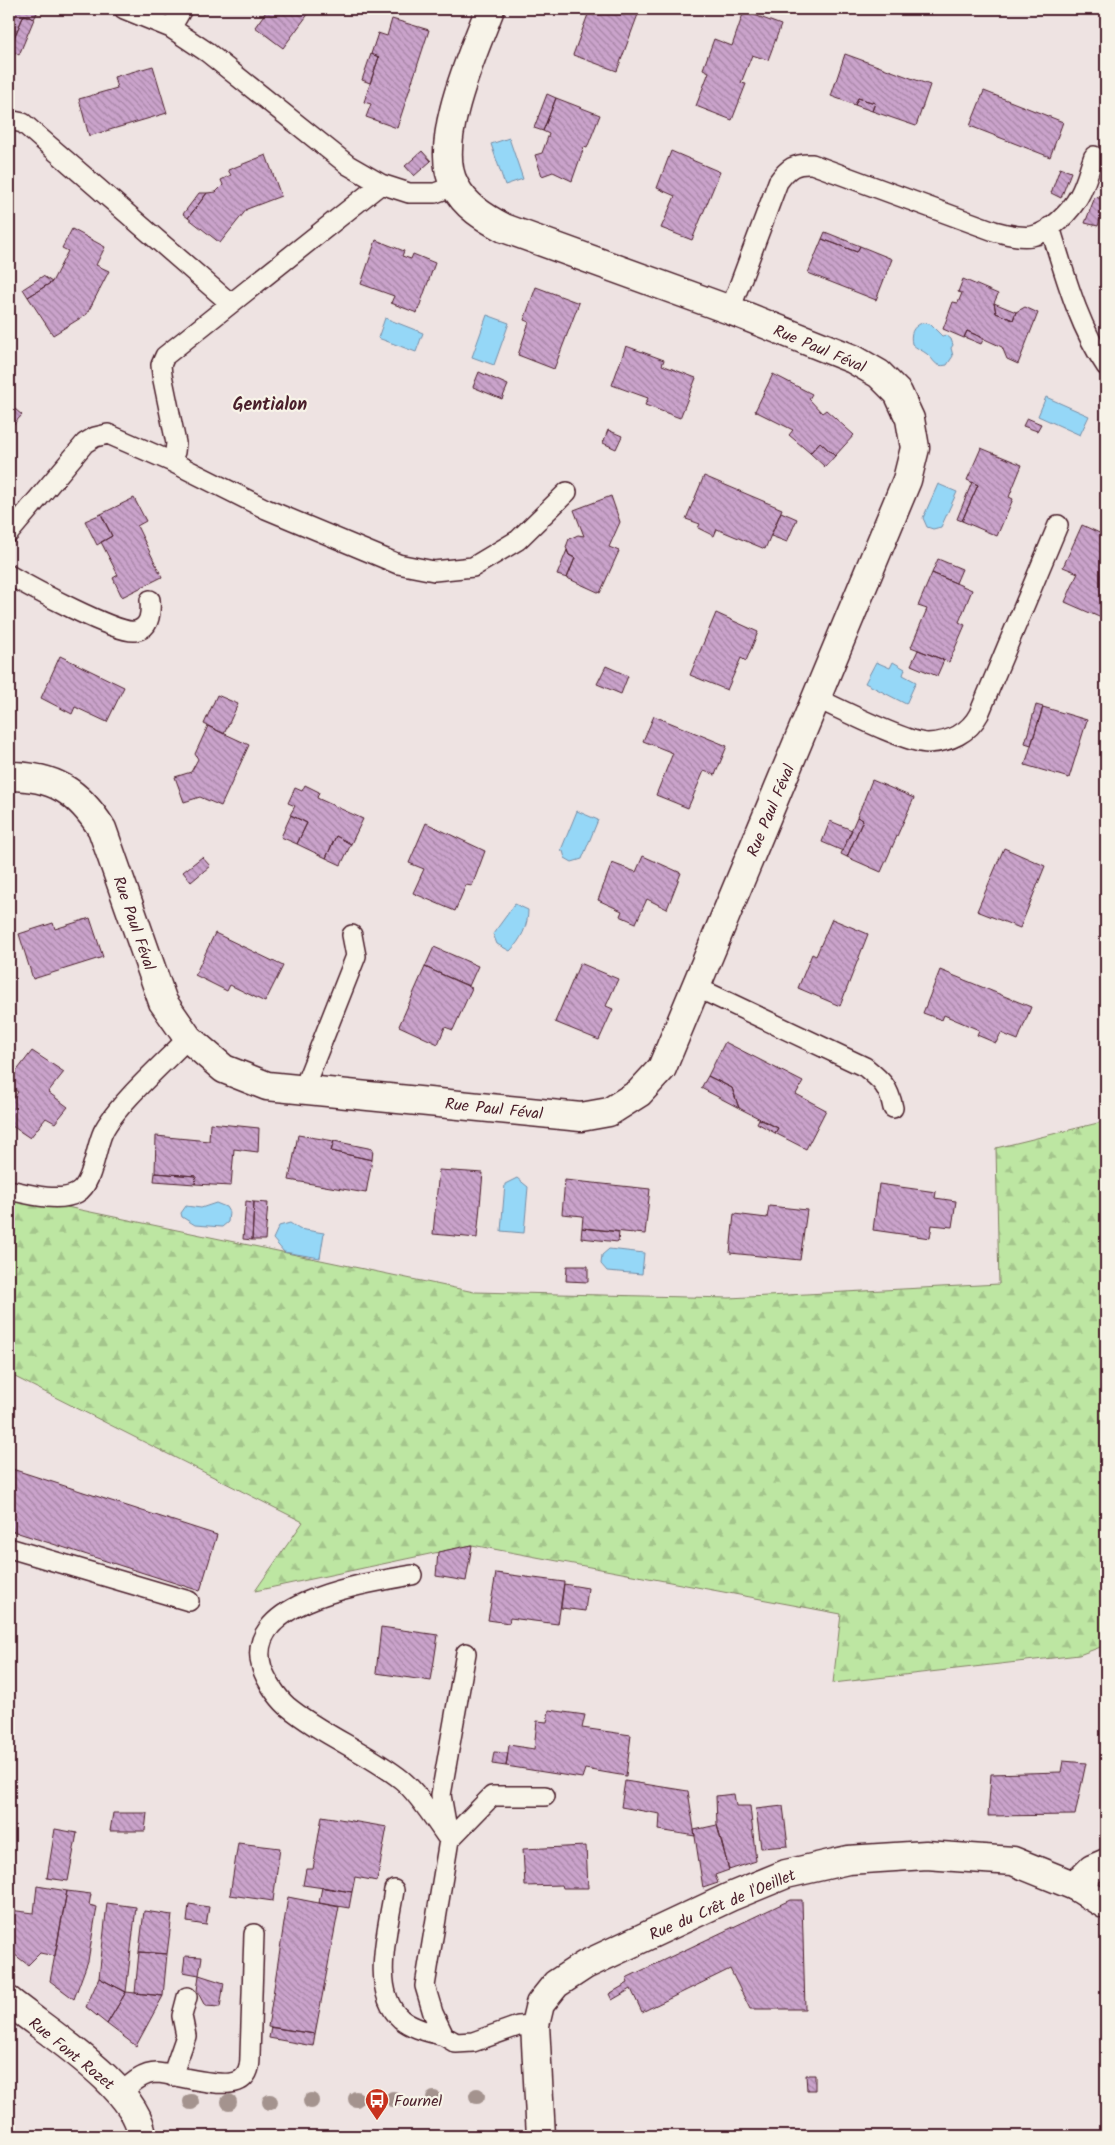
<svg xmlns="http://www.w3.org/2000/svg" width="1115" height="2145" viewBox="0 0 1115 2145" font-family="Kalam,sans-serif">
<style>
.forest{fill:url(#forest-firs);stroke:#848266}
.water{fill:#95d7f7;stroke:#778da5}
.building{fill:url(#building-back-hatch);stroke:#4a1f2b}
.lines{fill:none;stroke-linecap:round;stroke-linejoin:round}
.lane-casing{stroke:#4a1f2b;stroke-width:22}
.street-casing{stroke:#4a1f2b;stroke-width:31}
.secondary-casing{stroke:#4a1f2b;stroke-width:31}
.lane{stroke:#f7f3e8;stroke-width:19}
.street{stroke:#f7f3e8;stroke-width:28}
.secondary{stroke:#f7f3e8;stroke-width:28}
.tree{fill:#a4938e}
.labels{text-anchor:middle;stroke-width:4.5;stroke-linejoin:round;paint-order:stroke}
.street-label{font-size:16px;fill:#4a1f2b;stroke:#f7f3e8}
.poi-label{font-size:16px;fill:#4a1f2b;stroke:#f7f3e8;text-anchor:start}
.neighbourhood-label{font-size:18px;font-weight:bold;fill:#4a1f2b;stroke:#f7f3e8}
</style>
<defs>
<pattern id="forest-firs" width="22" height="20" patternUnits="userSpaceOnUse" patternTransform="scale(1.25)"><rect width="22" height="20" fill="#bde6a2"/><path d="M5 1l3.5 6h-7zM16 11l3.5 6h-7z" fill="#a4c58c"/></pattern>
<pattern id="building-back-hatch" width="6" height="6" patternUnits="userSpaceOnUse" patternTransform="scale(1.25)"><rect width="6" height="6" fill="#caa3cb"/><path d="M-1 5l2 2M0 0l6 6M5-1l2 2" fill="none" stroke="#a684a5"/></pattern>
</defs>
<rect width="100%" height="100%" fill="#eee3e2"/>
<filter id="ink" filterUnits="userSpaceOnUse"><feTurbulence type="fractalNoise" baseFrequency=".02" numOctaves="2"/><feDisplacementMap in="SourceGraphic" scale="10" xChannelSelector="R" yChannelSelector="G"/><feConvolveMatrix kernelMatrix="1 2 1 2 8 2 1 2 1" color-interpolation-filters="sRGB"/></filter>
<g filter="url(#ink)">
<path class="forest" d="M1106 1121V1645L1079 1655 833 1683 841 1614 472 1545 255 1591 303 1522 9 1374V1195L474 1292 729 1298 999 1284 996 1148Z"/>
<path class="water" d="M509 138 523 179 505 185 491 144Z
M487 315 509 323 494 365 472 357Z
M385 318 423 333 416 352 378 338Z
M922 323 930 324 942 336 946 335 951 339 953 345 951 348 953 356 947 365C934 368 935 360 927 354 922 350 917 349 912 344 910 334 912 327 922 323Z
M1046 397 1089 416 1080 435 1038 416Z
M938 484 957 492 941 527 933 529 927 527 923 518Z
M876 662 890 668 893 662 905 669 903 675 916 682 906 704 865 683Z
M577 811 598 820 582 859 572 862 565 858 563 851 561 850Z
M515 904 528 910C528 926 521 940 510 951L497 944 493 934Z
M517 1178 528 1187 524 1233 501 1231 505 1184Z
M216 1203 226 1207 229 1212 228 1222 222 1227 195 1225 182 1217 181 1213 186 1206 201 1208Z
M290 1223 299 1229 324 1233 320 1258 284 1252 273 1239 279 1226Z
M609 1249 644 1253 642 1274 607 1271 601 1264 602 1255Z"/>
<path class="building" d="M9 9H39L34 19 24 15 9 49Z
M268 9H312L283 48 255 27Z
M590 9H640L617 71 573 55Z
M744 11 781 25 768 60 752 55 741 83 746 84 732 120 696 106 709 72 703 69 714 39 732 46Z
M24 15 34 19 19 55 9 49Z
M392 19 429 30 397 128 366 117 371 104 364 102 379 57 371 54 378 33 387 36Z
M371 54 379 57 370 83 362 80Z
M845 54 930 85 916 126 872 111 875 103 858 98 855 105 831 96Z
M153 66 167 113 89 136 79 99 117 88 114 77Z
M984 91 1063 122 1050 157 970 126Z
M547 94 556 98 543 131 534 128Z
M556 98 600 115 587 148 584 147 572 181 553 172 542 176 535 155 542 153 549 134 543 131Z
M858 98 875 103 872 111 855 105Z
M422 151 431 161 414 176 405 166Z
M671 151 720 172 692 240 661 228 675 196 657 188Z
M266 155 281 196 247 209 220 243 188 218 207 193 216 192 223 185 221 180 231 175 228 170Z
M1060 168 1071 172 1061 198 1051 193Z
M199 193H207L188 218 183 214Z
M1095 197 1106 200 1098 226 1085 223Z
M72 229 105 247 96 265 109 271 87 314 53 335 28 297 52 282 68 251 62 248Z
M825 232 860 246 857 252 822 239Z
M822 239 857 252 860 246 892 259 876 300 808 273Z
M376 240 404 251 402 256 411 259 413 254 435 263 417 313 391 303 394 296 361 284Z
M43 276 52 282 28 297 23 289Z
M963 279 998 294 994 303 996 313 1013 320 1016 312 1025 307 1038 313 1018 364 1007 359 1002 347 967 331 964 338 943 329 953 302 958 303 962 293 958 292Z
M536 287 579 303 554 369 518 355 529 322 524 320Z
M994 303 1016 312 1013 320 996 313Z
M967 331 984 338 981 344 964 337Z
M626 346 664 360 662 365 696 378 680 418 645 405 648 398 612 385Z
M479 372 508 385 502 399 473 387Z
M773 374 812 394 809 399 822 413 826 410 854 435 835 456 820 442 810 453 789 435 793 430 755 411Z
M9 404 22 415 9 429Z
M1027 418 1041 424 1037 431 1023 426Z
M608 430 622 436 616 449 603 443Z
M820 442 835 456 825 467 810 453Z
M981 448 1022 465 1009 497 1013 499 997 536 962 521 978 485 967 480Z
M704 476 782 509 765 549 717 529 714 536 698 528 700 524 686 519Z
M972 482 978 485 962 521 957 519Z
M611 496 620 522 609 547 619 551 600 593 567 578 575 558 569 555 566 547 569 539 578 535 584 536 574 510Z
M134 498 146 521 137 526 162 577 122 597 113 578 118 575 101 542 112 536 101 514Z
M781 512 797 519 787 542 771 536Z
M101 514 112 536 97 545 85 521Z
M1082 525 1106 536V620L1065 602 1078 573 1063 567Z
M567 550 569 555 575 558 567 578 557 575Z
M938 559 962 569 956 583 932 573Z
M932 573 972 590 959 622 965 625 949 662 911 647 927 609 918 606Z
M716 613 758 632 746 661 741 658 727 690 690 675Z
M918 650 944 660 937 676 911 665Z
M60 656 124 687 107 722 75 707 72 714 41 698Z
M606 666 628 676 621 694 597 684Z
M217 695 238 704 224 734 204 724Z
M1036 705 1043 707 1031 745 1025 743Z
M1043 707 1087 720 1069 778 1025 765Z
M654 716 727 746 715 775 704 771 688 808 656 795 673 753 643 741Z
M208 726 249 745 221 806 200 797 184 802 175 777 191 772 198 759 195 754Z
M872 780 914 798 881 872 847 857 863 820 857 817Z
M305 785 319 792 317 798 363 819 351 844 336 836 326 858 297 844 307 823 290 815 295 806 288 803 295 788 302 791Z
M291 815 307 823 297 844 281 837Z
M857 817 863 820 847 857 841 854Z
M830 821 852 830 843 851 822 842Z
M426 823 485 851 472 886 466 885 455 911 413 893 424 869 409 863Z
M336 836 351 844 341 865 326 858Z
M1004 848 1045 866 1020 928 977 911Z
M643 856 681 873 667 909 647 899 636 923 620 916 622 911 598 900 612 863 636 872Z
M202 857 210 866 191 882 183 872Z
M90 918 103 957 33 979 19 934 53 923 55 929Z
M832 919 868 934 840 1006 798 988 812 954 816 956Z
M215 933 283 966 265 1002 230 985 227 991 195 975Z
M434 947 478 966 469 986 425 967Z
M580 963 618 979 606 1006 613 1009 599 1040 555 1022Z
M425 967 472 988 453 1030 445 1027 438 1044 399 1026Z
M940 970 1031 1007 1018 1040 1001 1033 996 1043 977 1035 979 1030 944 1015 942 1020 923 1013Z
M725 1042 803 1082 796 1094 826 1110 806 1149 775 1133 778 1128 739 1108 732 1088 708 1076Z
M32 1051 64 1072 48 1092 68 1107 55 1123 46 1118 30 1138 9 1124V1104L18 1092 9 1086V1081Z
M708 1076 732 1088 739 1108 701 1088Z
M759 1119 778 1128 775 1133 757 1123Z
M210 1123 259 1128 258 1152 234 1149 231 1186 195 1184 196 1176 155 1173 156 1136 209 1141Z
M298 1135 334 1141 331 1151 372 1160 366 1193 289 1180Z
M334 1141 373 1149 372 1160 331 1151Z
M439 1170 483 1173 477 1238 433 1234Z
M155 1173 196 1176 195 1184 154 1181Z
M565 1180 650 1189 645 1234 582 1228 583 1216 562 1214Z
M879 1184 936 1192 935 1198 956 1201 952 1227 932 1225 930 1238 873 1230Z
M246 1201 254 1202 252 1240 243 1239Z
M254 1202 268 1203 265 1240H252Z
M769 1206 807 1210 800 1260 730 1253 734 1214 767 1218Z
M582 1228 619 1232 618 1242 581 1238Z
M567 1266H588V1282L566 1281Z
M9 1468 217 1535 200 1591 9 1530Z
M472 1545 466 1581 436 1576 438 1552Z
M496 1573 564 1582 558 1624 510 1618 509 1623 488 1620Z
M564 1584 588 1588 585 1611 561 1608Z
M381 1627 438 1635 431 1681 376 1673Z
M549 1710 585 1715 582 1728 631 1735 626 1776 585 1769 582 1778 506 1766 509 1745 534 1749 537 1721 547 1722Z
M494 1752 508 1753 506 1766 492 1764Z
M1063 1761 1086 1763 1075 1815 988 1816 991 1774 1061 1772Z
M625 1781 688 1791 695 1836 659 1830 660 1814 621 1807Z
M734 1794 736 1806H750L756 1861 729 1870 717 1825 716 1796Z
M783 1806 788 1846 761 1848 756 1809Z
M113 1813H147L145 1831H110Z
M322 1816 387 1827 377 1881 355 1877 352 1892 303 1885 306 1869H313Z
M717 1825 729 1870 715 1875 718 1883 703 1888 694 1830Z
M55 1829 77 1833 68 1881 47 1878Z
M238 1843 280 1848 273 1901 230 1895Z
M586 1846 588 1888H563L562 1885 525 1886 523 1849Z
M37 1886 67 1891 55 1956 40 1953 28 1965 10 1951 14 1939 9 1938V1910L34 1913Z
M322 1887 352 1892 349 1908 319 1903Z
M67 1891 91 1894 89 1905 97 1907 88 1961 74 1999 50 1981Z
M288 1897 339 1907 315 2034 268 2027Z
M790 1900H802L805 2009H750L730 1969 642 2012 631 1989 612 2000 609 1994 628 1983 626 1978Z
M107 1903 136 1907 126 1992 99 1978Z
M189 1904 209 1907 206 1925 187 1922Z
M144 1911 172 1915 167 1954 139 1952Z
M139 1952 167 1954 163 1996 135 1993Z
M185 1956 202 1957 199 1975 183 1972Z
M199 1975 224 1983 220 2007 205 2006 197 1991Z
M99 1978 126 1992 107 2024 86 2007Z
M126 1992 163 1996 136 2046 107 2024Z
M271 2027 315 2034 313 2046 269 2038Z
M806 2075H815V2090H807Z"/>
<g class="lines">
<g class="lane-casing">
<path id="lane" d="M124 9 171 28 207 52 348 165 381 184 409 193H435L454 186
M171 28 182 9
M9 120 23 123 230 303
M381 184 165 356 161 365 162 375 176 443 175 452 170 461 266 509 398 564 434 571 473 567 518 540 567 492
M1050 227C1065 275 1078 325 1106 366
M730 310 778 182C788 168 795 163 812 164L994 231C1006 234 1019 238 1032 236 1050 233 1071 211 1079 196 1086 184 1089 169 1094 156
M9 533 85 443 95 437 108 434 170 461
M9 575C28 586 116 634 135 631 151 628 151 612 150 600
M816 698C840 709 906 743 928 743 950 742 969 733 979 714L1058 525
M696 987 865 1067C882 1081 889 1087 893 1108
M303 1090 356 956 352 935
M9 1190C27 1194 59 1203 77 1193 93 1184 95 1149 103 1132 116 1105 166 1061 188 1038
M9 1548 189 1601
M412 1575C369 1583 241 1600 262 1668 266 1680 277 1697 287 1706 322 1735 367 1752 402 1780 419 1794 436 1822 449 1840L492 1796H545
M466 1653 441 1795 449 1840 425 1986 433 2013 444 2036 456 2043 473 2042 518 2026 535 2025
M394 1890C389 1926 369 1991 401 2019 413 2029 430 2032 444 2036
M172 2076 186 2036 182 2016 187 1997
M121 2093C131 2084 142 2073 157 2073 176 2074 231 2093 244 2077 250 2071 250 2062 250 2055L254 1934"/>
</g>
<g class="street-casing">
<path id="street" d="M9 776C54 776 78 791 102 829L163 1002 188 1038 224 1069 267 1086 581 1117 609 1112 639 1093 662 1068 907 480 915 448 910 419 898 393 879 374 853 359 730 310 504 228C485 218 465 206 455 186 431 144 474 51 490 9
M1075 1886 1092 1869 1106 1863"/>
</g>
<g class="secondary-casing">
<path id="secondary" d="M9 2001C45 2031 139 2088 142 2136
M541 2136 535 2025 540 2004 556 1984 585 1965 730 1897 786 1874 848 1860 926 1855 1013 1861 1075 1886 1106 1905"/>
</g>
<use href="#lane" class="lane"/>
<use href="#street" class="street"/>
<use href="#secondary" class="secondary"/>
</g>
<g class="tree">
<circle cx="477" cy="2096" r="8"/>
<circle cx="356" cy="2099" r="8"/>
<circle cx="393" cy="2099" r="8"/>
<circle cx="434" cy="2099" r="8"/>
<circle cx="311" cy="2101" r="8"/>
<circle cx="191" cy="2102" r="8"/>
<circle cx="229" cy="2102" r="8"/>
<circle cx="270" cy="2102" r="8"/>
</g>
</g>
<defs>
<g id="bus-pin" transform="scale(1.25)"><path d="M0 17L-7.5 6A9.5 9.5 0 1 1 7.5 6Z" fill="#c8321e" stroke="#f7f3e8"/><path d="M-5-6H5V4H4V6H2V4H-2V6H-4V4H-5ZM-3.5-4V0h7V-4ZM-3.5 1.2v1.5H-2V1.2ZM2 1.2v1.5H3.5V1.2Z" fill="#fff"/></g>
</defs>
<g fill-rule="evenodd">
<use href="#bus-pin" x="377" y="2100"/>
</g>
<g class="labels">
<g class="street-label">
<text transform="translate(820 348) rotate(23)" y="6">Rue Paul Féval</text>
<text transform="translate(770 810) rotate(-67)" y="6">Rue Paul Féval</text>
<text transform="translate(135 923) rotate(71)" y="6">Rue Paul Féval</text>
<text transform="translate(494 1108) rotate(6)" y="6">Rue Paul Féval</text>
<text transform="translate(722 1904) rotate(-23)" y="6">Rue du Crêt de l'Oeillet</text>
<text transform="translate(72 2053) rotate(39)" y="6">Rue Font Rozet</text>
</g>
<g class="poi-label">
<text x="394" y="2106">Fournel</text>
</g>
<g class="neighbourhood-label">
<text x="270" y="410">Gentialon</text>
</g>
</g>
<rect width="1115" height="2145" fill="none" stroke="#f7f3e8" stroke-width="30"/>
<rect x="15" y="15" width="1085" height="2115" fill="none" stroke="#4a1f2b" stroke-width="2" filter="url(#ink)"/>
</svg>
